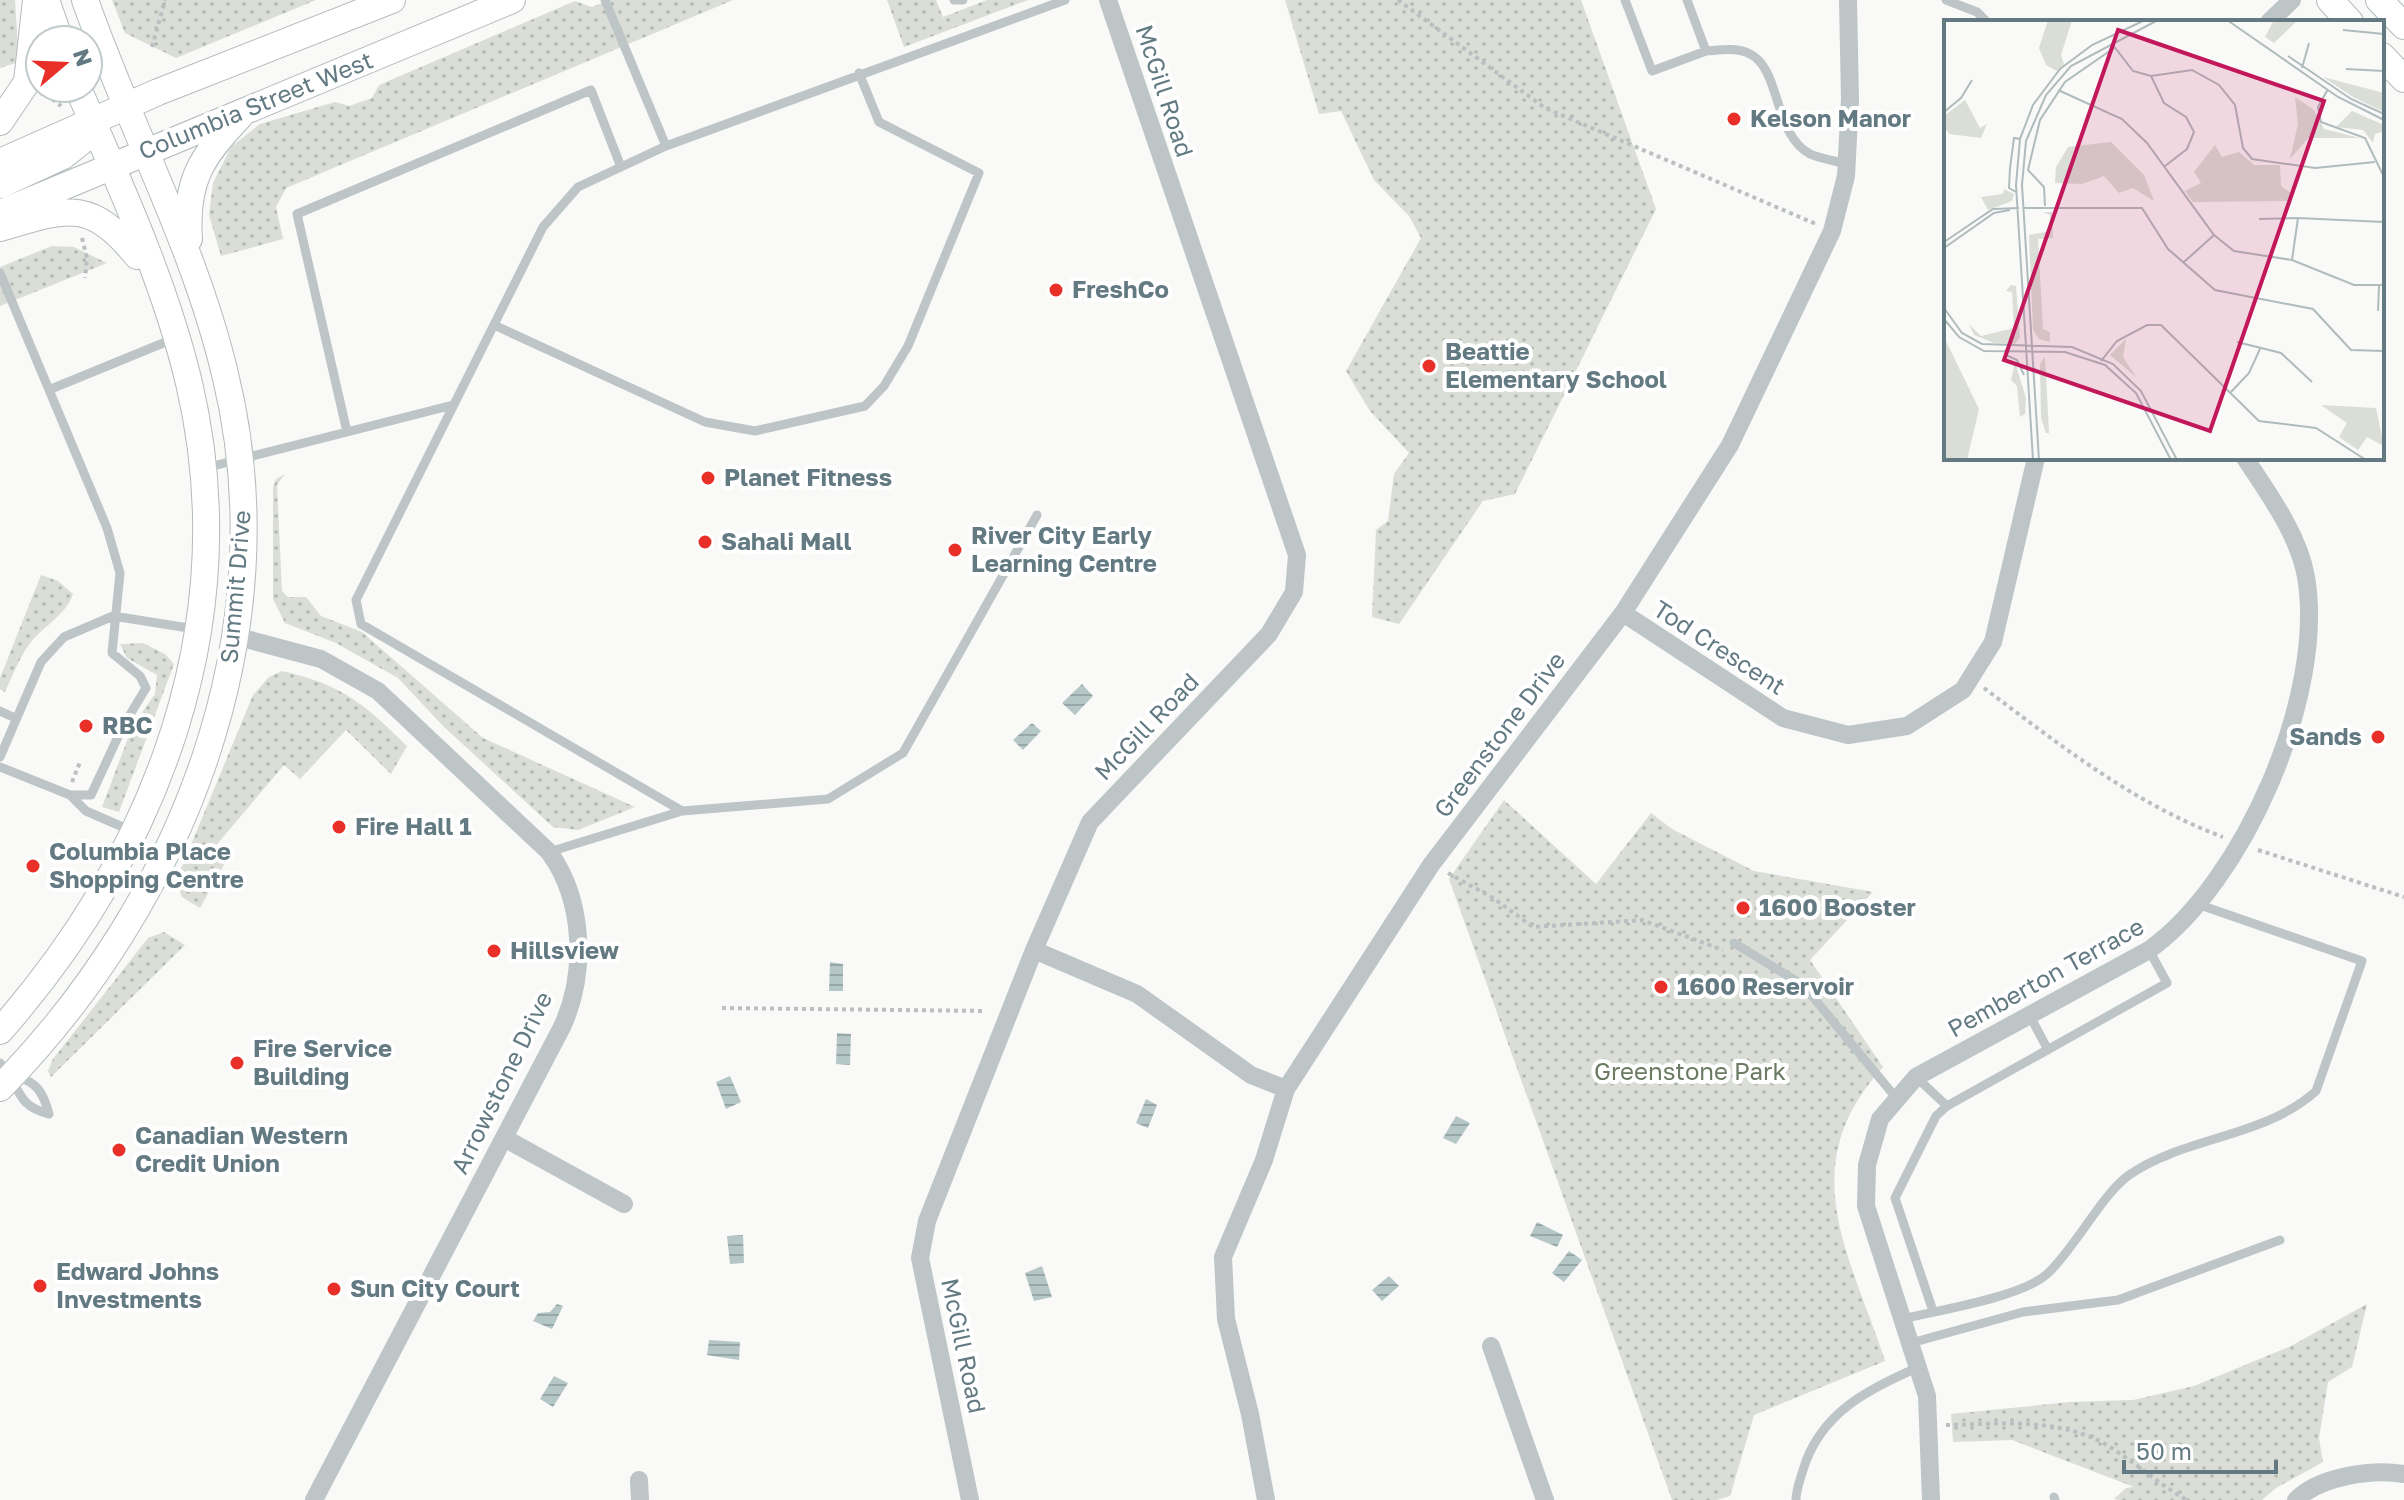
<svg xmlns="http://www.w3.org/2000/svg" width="2404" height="1500" viewBox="0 0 2404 1500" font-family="'Golos Text',sans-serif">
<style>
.grass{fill:url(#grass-dots)}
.water{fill:url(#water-rules)}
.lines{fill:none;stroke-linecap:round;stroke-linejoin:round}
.secondary-casing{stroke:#b2bbbe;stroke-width:28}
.path{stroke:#babfc1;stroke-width:4;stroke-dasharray:4 4;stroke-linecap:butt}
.service{stroke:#bdc5c7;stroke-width:9}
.minor{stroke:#bdc5c7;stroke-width:18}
.secondary{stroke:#fff;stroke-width:26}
.poi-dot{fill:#e83028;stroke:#fff;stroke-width:3}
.labels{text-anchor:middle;stroke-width:8;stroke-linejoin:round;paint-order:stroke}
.street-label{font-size:24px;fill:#637a83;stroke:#fff}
.poi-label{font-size:24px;font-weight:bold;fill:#637a83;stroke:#fff;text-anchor:start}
.park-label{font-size:24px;fill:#6b7a62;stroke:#fff}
.inset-road{fill:none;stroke:#b0bbbe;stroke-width:2}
.view{fill:#c2185b;fill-opacity:0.15;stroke:#c2185b;stroke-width:4}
.inset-edge{fill:none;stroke:#637a83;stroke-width:4}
</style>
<defs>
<pattern id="grass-dots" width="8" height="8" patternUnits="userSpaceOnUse" patternTransform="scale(2)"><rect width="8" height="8" fill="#daded6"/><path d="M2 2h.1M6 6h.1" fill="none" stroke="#b4b9b3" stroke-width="1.8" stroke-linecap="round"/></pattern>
<pattern id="water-rules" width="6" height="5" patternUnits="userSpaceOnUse" patternTransform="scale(2)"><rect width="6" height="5" fill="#b5c6c7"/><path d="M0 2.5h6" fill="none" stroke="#97a6a7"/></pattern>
</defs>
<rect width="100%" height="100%" fill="#f9f9f7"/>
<path class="grass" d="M0 0H15L19 62 0 68Z
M112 0H316L176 58 125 33Z
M609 0H733L286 188 276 207 283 239 221 256 209 215 213 183 231 147 260 124 335 102 349 106 372 98 379 85 575 1 592 7Z
M887 0H936L943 17 987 0H1028L904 47Z
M1285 0H1581L1656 209 1515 494 1483 501 1399 624 1372 617 1376 530 1388 521 1394 474 1409 453 1370 411 1346 371 1421 238 1409 216 1374 180 1341 111 1319 114Z
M52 246 74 247 107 263 0 306V267Z
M284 475 277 485 282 591 288 597H306L321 616 362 632 483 738 635 807 578 830 553 827 443 726 398 678 336 643 285 623 273 599V487L276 479Z
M41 575 58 581 73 594C66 616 42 626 28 646 19 659 12 677 5 692L0 689V678Z
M143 643 165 654 174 664 119 812 102 807 133 725 155 694 157 675 127 658 120 644Z
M282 671C343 685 363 703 407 746L391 774 346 730 300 779 284 765 213 849 226 861 200 908 182 897 176 881 253 695 269 677Z
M1504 800 1596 884 1651 813 1672 829 1754 871 1873 892 1810 960 1883 1067C1792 1167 1850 1253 1885 1361L1754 1415 1730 1496 1717 1500H1672L1449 879Z
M164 932 185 945 51 1077 48 1071 53 1059 148 938Z
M2367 1304 2352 1367 2328 1382 2319 1438 2323 1462 2276 1488 2262 1500H2120L2114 1499 2126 1488 2134 1487 2012 1440 1953 1442 1951 1414 2070 1402 2133 1400 2194 1386 2291 1346Z"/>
<path class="water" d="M1082 684 1093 696 1075 715 1062 703Z
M1032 723 1041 731 1023 750 1013 740Z
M830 962 843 964V991H829Z
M837 1033 851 1034 850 1065 836 1064Z
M730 1076 741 1102 726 1109 716 1082Z
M1146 1099 1157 1105 1148 1128 1136 1123Z
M1456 1116 1470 1123 1456 1144 1443 1138Z
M1537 1222 1563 1235 1557 1247 1530 1236Z
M743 1235 744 1263 730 1264 727 1236Z
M1569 1251 1582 1260 1564 1282 1552 1273Z
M1042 1266 1052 1297 1034 1301 1025 1273Z
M1389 1276 1399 1286 1382 1301 1372 1290Z
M557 1304 563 1306 552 1329 533 1321 538 1313 550 1312Z
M709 1340 740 1342 739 1360 707 1355Z
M554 1376 568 1383 553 1407 540 1399Z"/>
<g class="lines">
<g class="secondary-casing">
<path id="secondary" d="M46 0 60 40
M2330 0 2350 22
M2379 0 2404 26
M2382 56 2404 79
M0 122 27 82 36 0
M0 162 158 92 392 0
M0 185 63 156 97 129
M0 213 512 0
M0 228C66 209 89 197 137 256
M189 239C185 181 201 157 240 116
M0 1031C158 851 245 622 189 383 165 282 119 183 78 88
M0 1088C182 902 289 634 225 374 194 244 129 126 85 0"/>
</g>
<path class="path" d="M1398 0 1545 108 1816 224
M152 47 165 0
M46 94 61 106
M82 238 87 258 85 278
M1984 688C2060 745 2134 804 2223 837
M72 782 80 762
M2258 850 2404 897
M1448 873 1493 898 1533 927 1642 920 1723 950
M722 1008 985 1011
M1946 1425C1999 1424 2056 1417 2105 1444 2134 1461 2158 1484 2187 1500"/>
<path class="service" d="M605 0 666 146
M954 0H963
M1625 0 1652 71 1706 51
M1687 0 1706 51C1720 50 1737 47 1750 54 1781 69 1773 134 1810 154 1821 159 1836 161 1847 164
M1946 0 1977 12 1987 22
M0 273 107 528 120 573 112 653 140 676 146 688 123 726 91 795H70L0 767
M494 325 705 422 755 431 865 406 884 386 908 346 979 173 879 122 859 73
M51 389 173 339
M347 432 297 214 591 90 621 167
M205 468 453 405
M1037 515 903 753 828 799 682 811 361 624 356 600 543 227 578 187 666 146 1065 0
M0 711 15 718
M0 757 41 662 64 637 113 616 195 629
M70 795 86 811 132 831
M549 852 682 811
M1734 943 1803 985 1897 1099
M2030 1016 2048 1050
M0 1063C23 1086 12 1104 49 1114
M15 1076C37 1082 43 1092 49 1114
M1916 1077 1947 1106
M1933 1311 1895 1198 1936 1116 1947 1106 2167 983 2149 950
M1903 1319C1939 1310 2022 1297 2047 1274 2074 1250 2102 1194 2129 1175 2186 1136 2264 1138 2316 1091L2362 961 2200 905
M1911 1343 2023 1312 2118 1300 2280 1240
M2054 1497 2055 1500
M1796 1500C1796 1490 1800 1480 1803 1470 1820 1413 1868 1389 1919 1367"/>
<path class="minor" d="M2269 22 2292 0
M1623 613 1783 718 1848 735 1907 726 1963 690 1993 642 2036 458
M235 636 321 659 378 691 549 852C584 900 587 973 562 1027L314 1500
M1034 950 1137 994 1251 1075 1286 1089
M504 1138 624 1204
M1491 1346 1545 1500
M639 1480 640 1500
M970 1500 920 1258 927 1221 1034 950 1090 822 1269 634 1294 592 1297 555 1108 0
M1266 1500 1250 1414 1226 1319 1223 1257 1264 1160 1286 1089 1431 865 1623 613 1730 445 1832 231 1846 176 1850 99 1848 0
M1931 1500 1927 1396 1866 1206 1867 1165 1880 1119 1916 1077 2149 950C2244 882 2326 694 2306 577 2299 535 2268 493 2245 458
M2296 1500C2320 1476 2372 1469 2404 1474"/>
<use href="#secondary" class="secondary"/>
</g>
<g class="poi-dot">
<circle cx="1734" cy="119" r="8"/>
<circle cx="1056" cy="290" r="8"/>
<circle cx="1429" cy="366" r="8"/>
<circle cx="708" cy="478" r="8"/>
<circle cx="705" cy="542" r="8"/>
<circle cx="955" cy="550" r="8"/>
<circle cx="86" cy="726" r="8"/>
<circle cx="2378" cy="737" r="8"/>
<circle cx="339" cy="827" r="8"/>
<circle cx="33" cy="866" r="8"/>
<circle cx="1743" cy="908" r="8"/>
<circle cx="494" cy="951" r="8"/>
<circle cx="1661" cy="987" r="8"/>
<circle cx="237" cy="1063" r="8"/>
<circle cx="119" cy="1150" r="8"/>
<circle cx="40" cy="1286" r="8"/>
<circle cx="334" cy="1289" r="8"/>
</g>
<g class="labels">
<g class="street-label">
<text transform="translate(1164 91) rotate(72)" y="8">McGill Road</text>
<text transform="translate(256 106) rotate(-22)" y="8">Columbia Street West</text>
<text transform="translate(236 587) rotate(-85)" y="8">Summit Drive</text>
<text transform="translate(1719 648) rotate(33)" y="8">Tod Crescent</text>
<text transform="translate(1147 727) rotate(-46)" y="8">McGill Road</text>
<text transform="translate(1500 735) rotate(-53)" y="8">Greenstone Drive</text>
<text transform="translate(2046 978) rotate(-29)" y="8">Pemberton Terrace</text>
<text transform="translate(502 1083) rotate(-64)" y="8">Arrowstone Drive</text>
<text transform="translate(963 1346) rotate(78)" y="8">McGill Road</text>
</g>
<g class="poi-label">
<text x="1750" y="127">Kelson Manor</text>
<text x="1072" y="298">FreshCo</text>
<text x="1445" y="360">Beattie<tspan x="1445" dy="28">Elementary School</tspan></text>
<text x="724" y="486">Planet Fitness</text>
<text x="971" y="544">River City Early<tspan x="971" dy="28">Learning Centre</tspan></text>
<text x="721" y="550">Sahali Mall</text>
<text x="102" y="734">RBC</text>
<text x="2362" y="745" text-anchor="end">Sands</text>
<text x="355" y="835">Fire Hall 1</text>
<text x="49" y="860">Columbia Place<tspan x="49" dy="28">Shopping Centre</tspan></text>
<text x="1759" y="916">1600 Booster</text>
<text x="510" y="959">Hillsview</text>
<text x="1677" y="995">1600 Reservoir</text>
<text x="253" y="1057">Fire Service<tspan x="253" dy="28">Building</tspan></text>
<text x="135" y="1144">Canadian Western<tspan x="135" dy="28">Credit Union</tspan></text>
<text x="56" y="1280">Edward Johns<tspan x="56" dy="28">Investments</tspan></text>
<text x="350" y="1297">Sun City Court</text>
</g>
<g class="park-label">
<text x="1690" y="1080">Greenstone Park</text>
</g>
</g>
<g transform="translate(1944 20)">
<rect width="440" height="440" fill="#f9f9f7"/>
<path d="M104 0H128L117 35 120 44 113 51 102 45 95 28ZM330 0H354L330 23 321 17ZM379 57 440 73V92L409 77ZM351 77 370 90 380 109 416 118H364L346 139 354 104ZM21 80 36 108 43 104 37 118 5 114 0 106V96ZM408 91 440 105V111L431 114 429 123 419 110 392 107ZM167 122 200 155 210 181 189 168 175 173 160 156 138 164 111 163 112 147 124 127ZM271 125 278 137 295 132 310 145H336L337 166 347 173V181L249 182 241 171 257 163 250 152ZM60 169 70 174 68 181 44 190 37 177 59 174ZM99 192H108L109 218 94 219 99 309 106 312V322L95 319 89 310 85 215 107 211 106 195ZM67 265 72 266 76 318 71 324 50 323 30 315 25 304 37 316 70 308 68 272 62 271ZM182 319 179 337 192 357 166 335ZM101 337 105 413H102L97 398 96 344ZM71 342 82 378 81 394 76 397 73 366 67 360ZM377 385 432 388 440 426 423 417 414 430 395 417 403 403Z" fill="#daded6"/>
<path d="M0 317 35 389 23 440H0Z" fill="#daded6"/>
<path class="inset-road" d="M283 0 394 77 440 100M399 10 440 14M169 25 189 51 207 56 248 50 275 65 291 85 299 128 308 139 371 148 431 142M344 36 407 79 440 94M358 48 365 23M402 49 440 51M207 56 220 83 242 97 250 112 243 129 221 146M384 69 374 87 377 102 421 118 440 157M114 70 178 99 203 123 270 215 290 231 348 240 410 265H440M0 92 17 78 28 60M72 172 65 168 66 148 70 118 76 119M101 186 100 167 84 150 96 100 121 62 170 28M79 188H198L224 229 271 270 369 289 407 330 440 331M315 199 353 198M0 222 49 189 75 188M0 228 50 193 66 190M348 240 354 198 440 202M240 242 270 215M0 288 18 313 38 324 128 327 169 344 197 371 233 440M434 291 435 266M0 299 15 317 40 331 121 332 161 345 192 373 227 440M293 322 337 333 368 362M62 335 73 340 80 355M157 341 173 321 203 305H217L315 401 372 408 422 440M287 372 305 353 316 329M89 440 72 165 76 119 89 85 116 49 148 25 201 0M95 440 78 165 82 121 102 75 127 46 214 0"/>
<path class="view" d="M174 10 380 81 266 411 60 340Z"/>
<rect width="440" height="440" class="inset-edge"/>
</g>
<g transform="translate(64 64) rotate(71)"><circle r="38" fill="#ffffff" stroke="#c1cacd" stroke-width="2"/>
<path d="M0-6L14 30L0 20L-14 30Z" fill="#e83028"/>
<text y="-12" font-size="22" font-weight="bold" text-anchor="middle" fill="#637a83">N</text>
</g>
<path d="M2124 1460v12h152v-12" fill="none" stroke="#637a83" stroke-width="4"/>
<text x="2136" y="1460" font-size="24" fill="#637a83" stroke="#ffffff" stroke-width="6" paint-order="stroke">50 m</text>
</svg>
